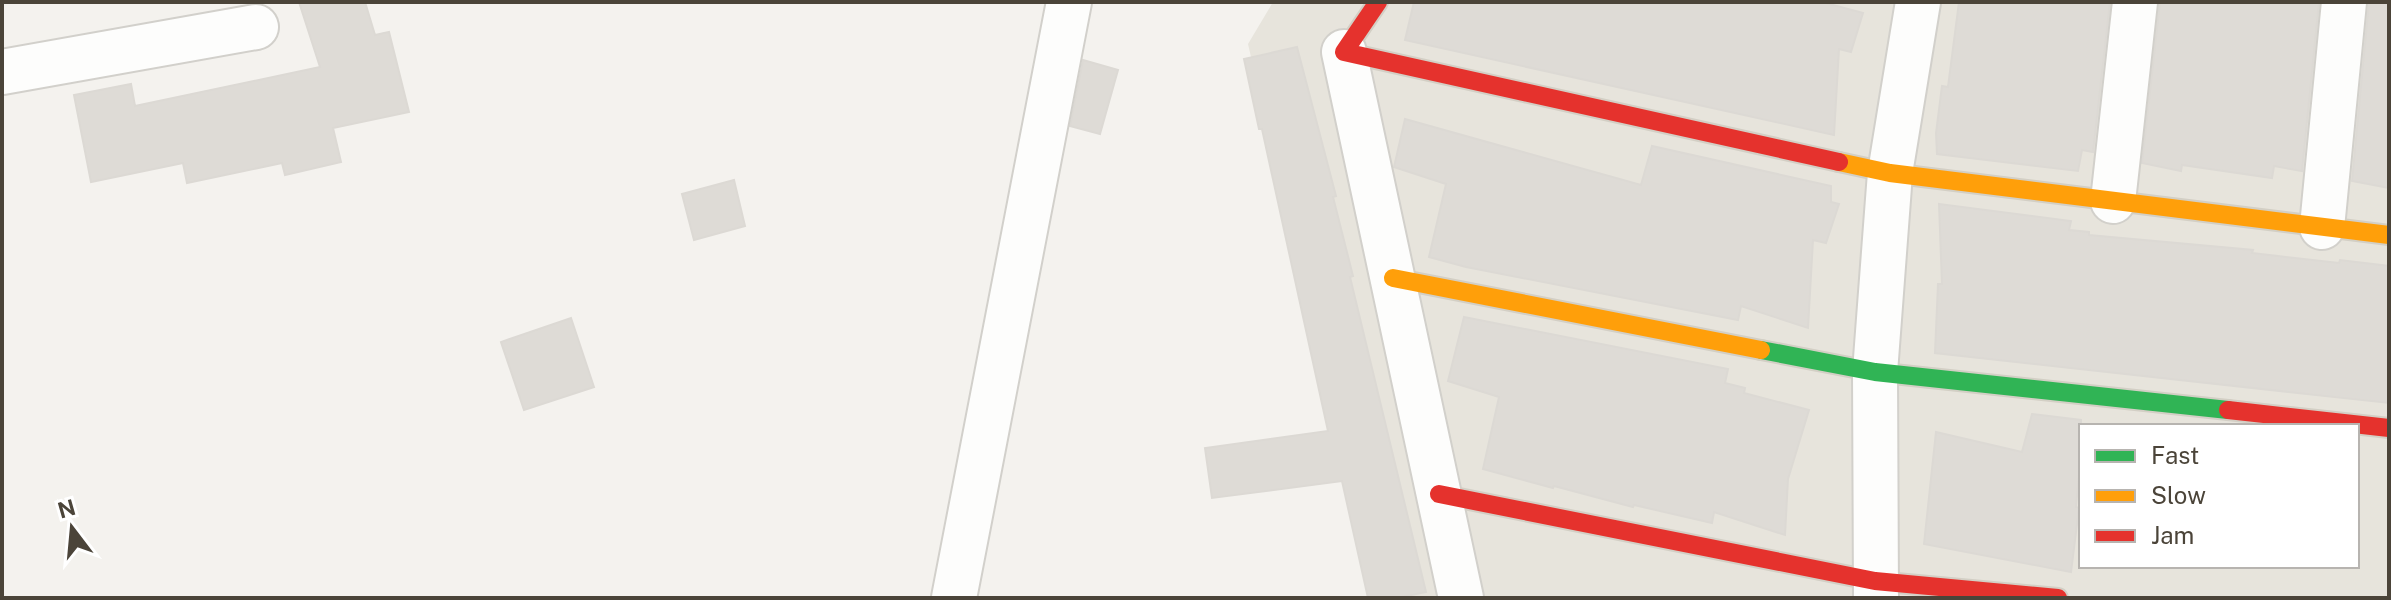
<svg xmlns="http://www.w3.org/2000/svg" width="2391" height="600" viewBox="0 0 2391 600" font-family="'Public Sans',sans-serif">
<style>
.residential{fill:#e7e4dc;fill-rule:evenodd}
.building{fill:#dedbd6;stroke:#dcd9d4;stroke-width:2}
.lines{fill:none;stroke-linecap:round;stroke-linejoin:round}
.street-casing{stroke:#d2d0cb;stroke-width:48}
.fast-casing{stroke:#d3cfc5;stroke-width:22}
.slow-casing{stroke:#d3cfc5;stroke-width:22}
.jam-casing{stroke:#d3cfc5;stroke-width:22}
.street{stroke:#fdfdfc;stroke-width:44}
.fast{stroke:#30b455;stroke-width:18}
.slow{stroke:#ff9f0a;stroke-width:18}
.jam{stroke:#e5322d;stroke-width:18}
</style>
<rect width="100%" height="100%" fill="#f4f2ee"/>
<path class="residential" d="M1273 2H2389V598H1376L1248 44ZM2081 426H2357V566H2081Z"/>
<path class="building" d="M299 2H365L375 35 389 32 409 112 333 128 341 162 285 175 282 163 187 183 183 163 91 182 74 95 131 84 135 106 320 67Z
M1414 2H1822L1863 13 1851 52 1839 49 1834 135 1405 40Z
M1959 2H2110L2093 152 2082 150 2078 171 1937 154 1936 133 1942 86 1948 87Z
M2160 2H2319L2302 171 2274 166 2272 178 2182 165 2181 171 2142 163Z
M2369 2H2389V188L2352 181Z
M1297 47 1336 196 1333 197 1353 276 1350 277 1426 592 1397 598H1368L1342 481 1212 498 1205 448 1328 431 1262 129H1259L1244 59Z
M1083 60 1118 70 1100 134 1070 126Z
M1405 119 1641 185 1652 146 1831 186V202L1839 204 1826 243 1813 240 1808 328 1741 306 1738 320 1466 267 1429 257 1446 184 1394 167Z
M734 180 745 226 694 240 682 194Z
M1939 204 2071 221 2069 230 2089 232V235L2253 250 2252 253 2339 263 2340 260 2389 266V403L1935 353 1938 284H1942Z
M1464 317 1728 369 1725 383 1745 388 1744 393 1809 410 1788 479 1785 535 1714 512 1712 523 1634 505 1633 507 1554 486 1553 488 1483 469 1499 397 1448 381Z
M571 318 594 387 524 410 501 342Z
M2032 414 2081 420V454L2076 507 2079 508 2071 572 1924 544 1936 432 2022 452Z"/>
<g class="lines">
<g class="street-casing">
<path id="street" d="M1344 52 1461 598
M2 72 256 27
M2113 201 2135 2
M2322 227 2344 2
M954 598 1069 2
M1876 598 1875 372 1890 173 1918 2"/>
</g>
<g class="fast-casing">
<path id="fast" d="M1761 350 1875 372 2228 410"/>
</g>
<g class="slow-casing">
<path id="slow" d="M1839 162 1890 173 2389 235
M1393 278 1761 350"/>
</g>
<g class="jam-casing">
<path id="jam" d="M1378 2 1344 52 1839 162
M2228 410 2389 428
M1439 494 1875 581 2058 598"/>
</g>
<use href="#street" class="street"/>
<use href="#fast" class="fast"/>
<use href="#slow" class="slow"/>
<use href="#jam" class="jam"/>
</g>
<rect width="2391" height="600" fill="none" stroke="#4b4439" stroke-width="8"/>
<rect x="2079" y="424" width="280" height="144" fill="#ffffff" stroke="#b7b4b0" stroke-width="2"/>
<rect x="2095" y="450" width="40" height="12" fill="#30b455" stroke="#b7b4b0" stroke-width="2"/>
<text x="2151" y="464" font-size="24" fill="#4b4439">Fast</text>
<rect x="2095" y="490" width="40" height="12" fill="#ff9f0a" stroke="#b7b4b0" stroke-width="2"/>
<text x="2151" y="504" font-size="24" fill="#4b4439">Slow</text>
<rect x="2095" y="530" width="40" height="12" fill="#e5322d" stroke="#b7b4b0" stroke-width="2"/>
<text x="2151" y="544" font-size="24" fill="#4b4439">Jam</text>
<g transform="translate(72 528) rotate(344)" stroke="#ffffff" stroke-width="6" paint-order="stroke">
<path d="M0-6L14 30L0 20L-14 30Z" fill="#4b4439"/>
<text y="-12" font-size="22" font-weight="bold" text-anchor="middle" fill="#4b4439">N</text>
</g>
</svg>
